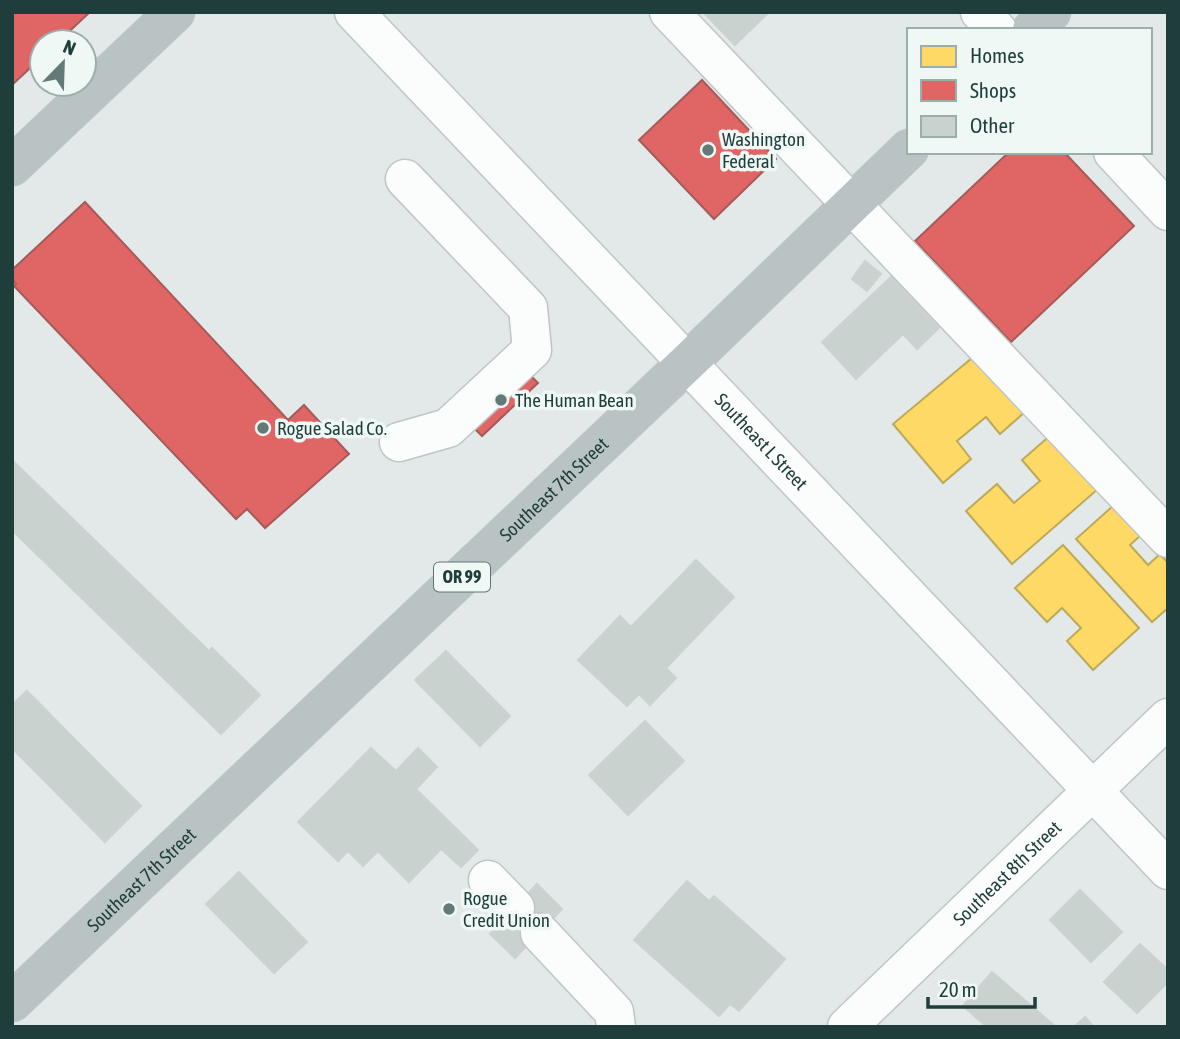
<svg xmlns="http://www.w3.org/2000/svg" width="1180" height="1039" viewBox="0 0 1180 1039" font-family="'Asap Condensed',sans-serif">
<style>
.homes{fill:#ffd966;stroke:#bcaa59;stroke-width:2}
.shops{fill:#e06666;stroke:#a65a59;stroke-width:2}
.building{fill:#cad2d0;stroke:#cbd2d1;stroke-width:2}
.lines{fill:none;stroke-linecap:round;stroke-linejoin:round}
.minor-casing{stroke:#bfc6c5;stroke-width:41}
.highway-casing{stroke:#bbc5c5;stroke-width:41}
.minor{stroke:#fbfcfc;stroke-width:38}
.highway{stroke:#b9c3c3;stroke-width:38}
.poi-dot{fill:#637a78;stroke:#f0f8f6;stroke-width:2.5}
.labels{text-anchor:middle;stroke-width:7;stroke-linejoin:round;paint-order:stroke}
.shield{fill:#f0f8f6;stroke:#5e7673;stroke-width:2}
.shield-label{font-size:18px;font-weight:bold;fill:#1f3e3b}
.poi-label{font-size:19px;fill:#1f3e3b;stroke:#f0f8f6;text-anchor:start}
.street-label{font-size:19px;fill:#1f3e3b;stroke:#f0f8f6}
</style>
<rect width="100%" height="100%" fill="#e2e9e8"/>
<path class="homes" d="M978 353 1026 411 1000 434 986 417 957 441 971 459 943 483 893 424Z
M1052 434 1099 488 1012 564 966 511 997 484 1014 503 1040 481 1022 460Z
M1114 505 1141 535 1130 545 1148 565 1160 554 1168 563V608L1152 622 1076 539Z
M1063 545 1139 628 1093 670 1067 641 1081 628 1062 608 1047 622 1015 588Z"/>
<path class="shops" d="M12 12H90L58 42H42V57L12 85Z
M702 80 776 159 714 219 639 140Z
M1009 152H1064L1134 226 1011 342 915 241Z
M85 202 288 420 304 405 349 454 265 528 247 509 236 519 14 286 16 284 12 279V270Z
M520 365 538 383 482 436 464 418Z"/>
<path class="building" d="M703 12H769L735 45Z
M865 261 881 274 867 291 852 279Z
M891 277 939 328 917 349 903 334 856 379 822 342Z
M12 460 209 651 212 648 260 695 221 734 12 530Z
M696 560 734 597 666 668 676 678 650 705 639 694 627 706 578 660 620 616 631 627Z
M446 651 510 716 480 746 415 680Z
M27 691 141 806 105 842 12 748V705Z
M645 721 684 761 628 815 589 775Z
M371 748 396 771 418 748 437 767 416 789 478 850 461 867 441 849 409 882 378 851 363 866 348 851 338 861 298 822Z
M239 872 307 942 274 973 206 904Z
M687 881 709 901 714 896 785 959 739 1011 730 1004 719 1016 634 940Z
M537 884 562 909 515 958 490 934Z
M1080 890 1122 932 1091 962 1050 920Z
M1140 944 1168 970V982L1137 1013 1104 982Z
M992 972 1056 1027H987L963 1006Z
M1085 1017 1094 1027H1074Z"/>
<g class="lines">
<g class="minor-casing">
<g id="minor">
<path id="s1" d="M354 12 1168 870"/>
<path d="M669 12 1168 538"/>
<path d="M980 12 997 30"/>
<path d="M1113 152 1168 211"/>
<path d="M399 442 448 428 532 350 528 308 405 179"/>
<path d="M488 880 515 908"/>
<path d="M540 933 614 1012 616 1027"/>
<path id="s2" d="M847 1027 1168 718"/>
</g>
</g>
<g class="highway-casing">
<g id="highway">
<path d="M1032 30 1051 12"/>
<path d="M12 166 175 12"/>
<path id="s3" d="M12 1002 688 362 909 149"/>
</g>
</g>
<use href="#minor" class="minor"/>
<use href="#highway" class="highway"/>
</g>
<g class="poi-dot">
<circle cx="708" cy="150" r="7"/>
<circle cx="501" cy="400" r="7"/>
<circle cx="263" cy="428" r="7"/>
<circle cx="449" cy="909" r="7"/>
</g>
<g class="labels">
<rect class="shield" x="434" y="562.5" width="56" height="29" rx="5"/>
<g class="shield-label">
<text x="462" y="583">OR 99</text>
</g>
<g class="poi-label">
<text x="722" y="146">Washington<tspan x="722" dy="22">Federal</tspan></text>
<text x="515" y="407">The Human Bean</text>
<text x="277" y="435">Rogue Salad Co.</text>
<text x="463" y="905">Rogue<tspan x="463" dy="22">Credit Union</tspan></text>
</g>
<g class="street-label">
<text dy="7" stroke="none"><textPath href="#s1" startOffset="592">Southeast L Street</textPath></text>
<text dy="7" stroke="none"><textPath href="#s3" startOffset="746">Southeast 7th Street</textPath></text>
<text dy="7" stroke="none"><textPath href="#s2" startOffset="222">Southeast 8th Street</textPath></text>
<text dy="7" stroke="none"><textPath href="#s3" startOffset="178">Southeast 7th Street</textPath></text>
</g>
</g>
<rect width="1180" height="1039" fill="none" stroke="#1f3e3b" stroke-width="28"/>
<rect x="907" y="28" width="245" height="126" fill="#f0f8f6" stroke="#9caeab" stroke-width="2"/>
<rect x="921" y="46" width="35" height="21" fill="#ffd966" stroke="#9caeab" stroke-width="2"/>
<text x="970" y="63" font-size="21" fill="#1f3e3b">Homes</text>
<rect x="921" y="80" width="35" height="21" fill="#e06666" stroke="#9caeab" stroke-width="2"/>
<text x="970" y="98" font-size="21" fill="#1f3e3b">Shops</text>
<rect x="921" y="116" width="35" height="21" fill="#cad2d0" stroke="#9caeab" stroke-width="2"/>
<text x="970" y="133" font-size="21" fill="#1f3e3b">Other</text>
<g transform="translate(63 63) rotate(23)"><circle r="33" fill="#f0f8f6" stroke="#9caeab" stroke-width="2"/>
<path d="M0-5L12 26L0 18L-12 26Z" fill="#637a78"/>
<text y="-10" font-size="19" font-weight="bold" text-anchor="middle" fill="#1f3e3b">N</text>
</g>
<path d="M928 997v10h107v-10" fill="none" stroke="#1f3e3b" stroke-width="3.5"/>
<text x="939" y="997" font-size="21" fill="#1f3e3b" stroke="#f0f8f6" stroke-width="5" paint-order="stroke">20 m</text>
</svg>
